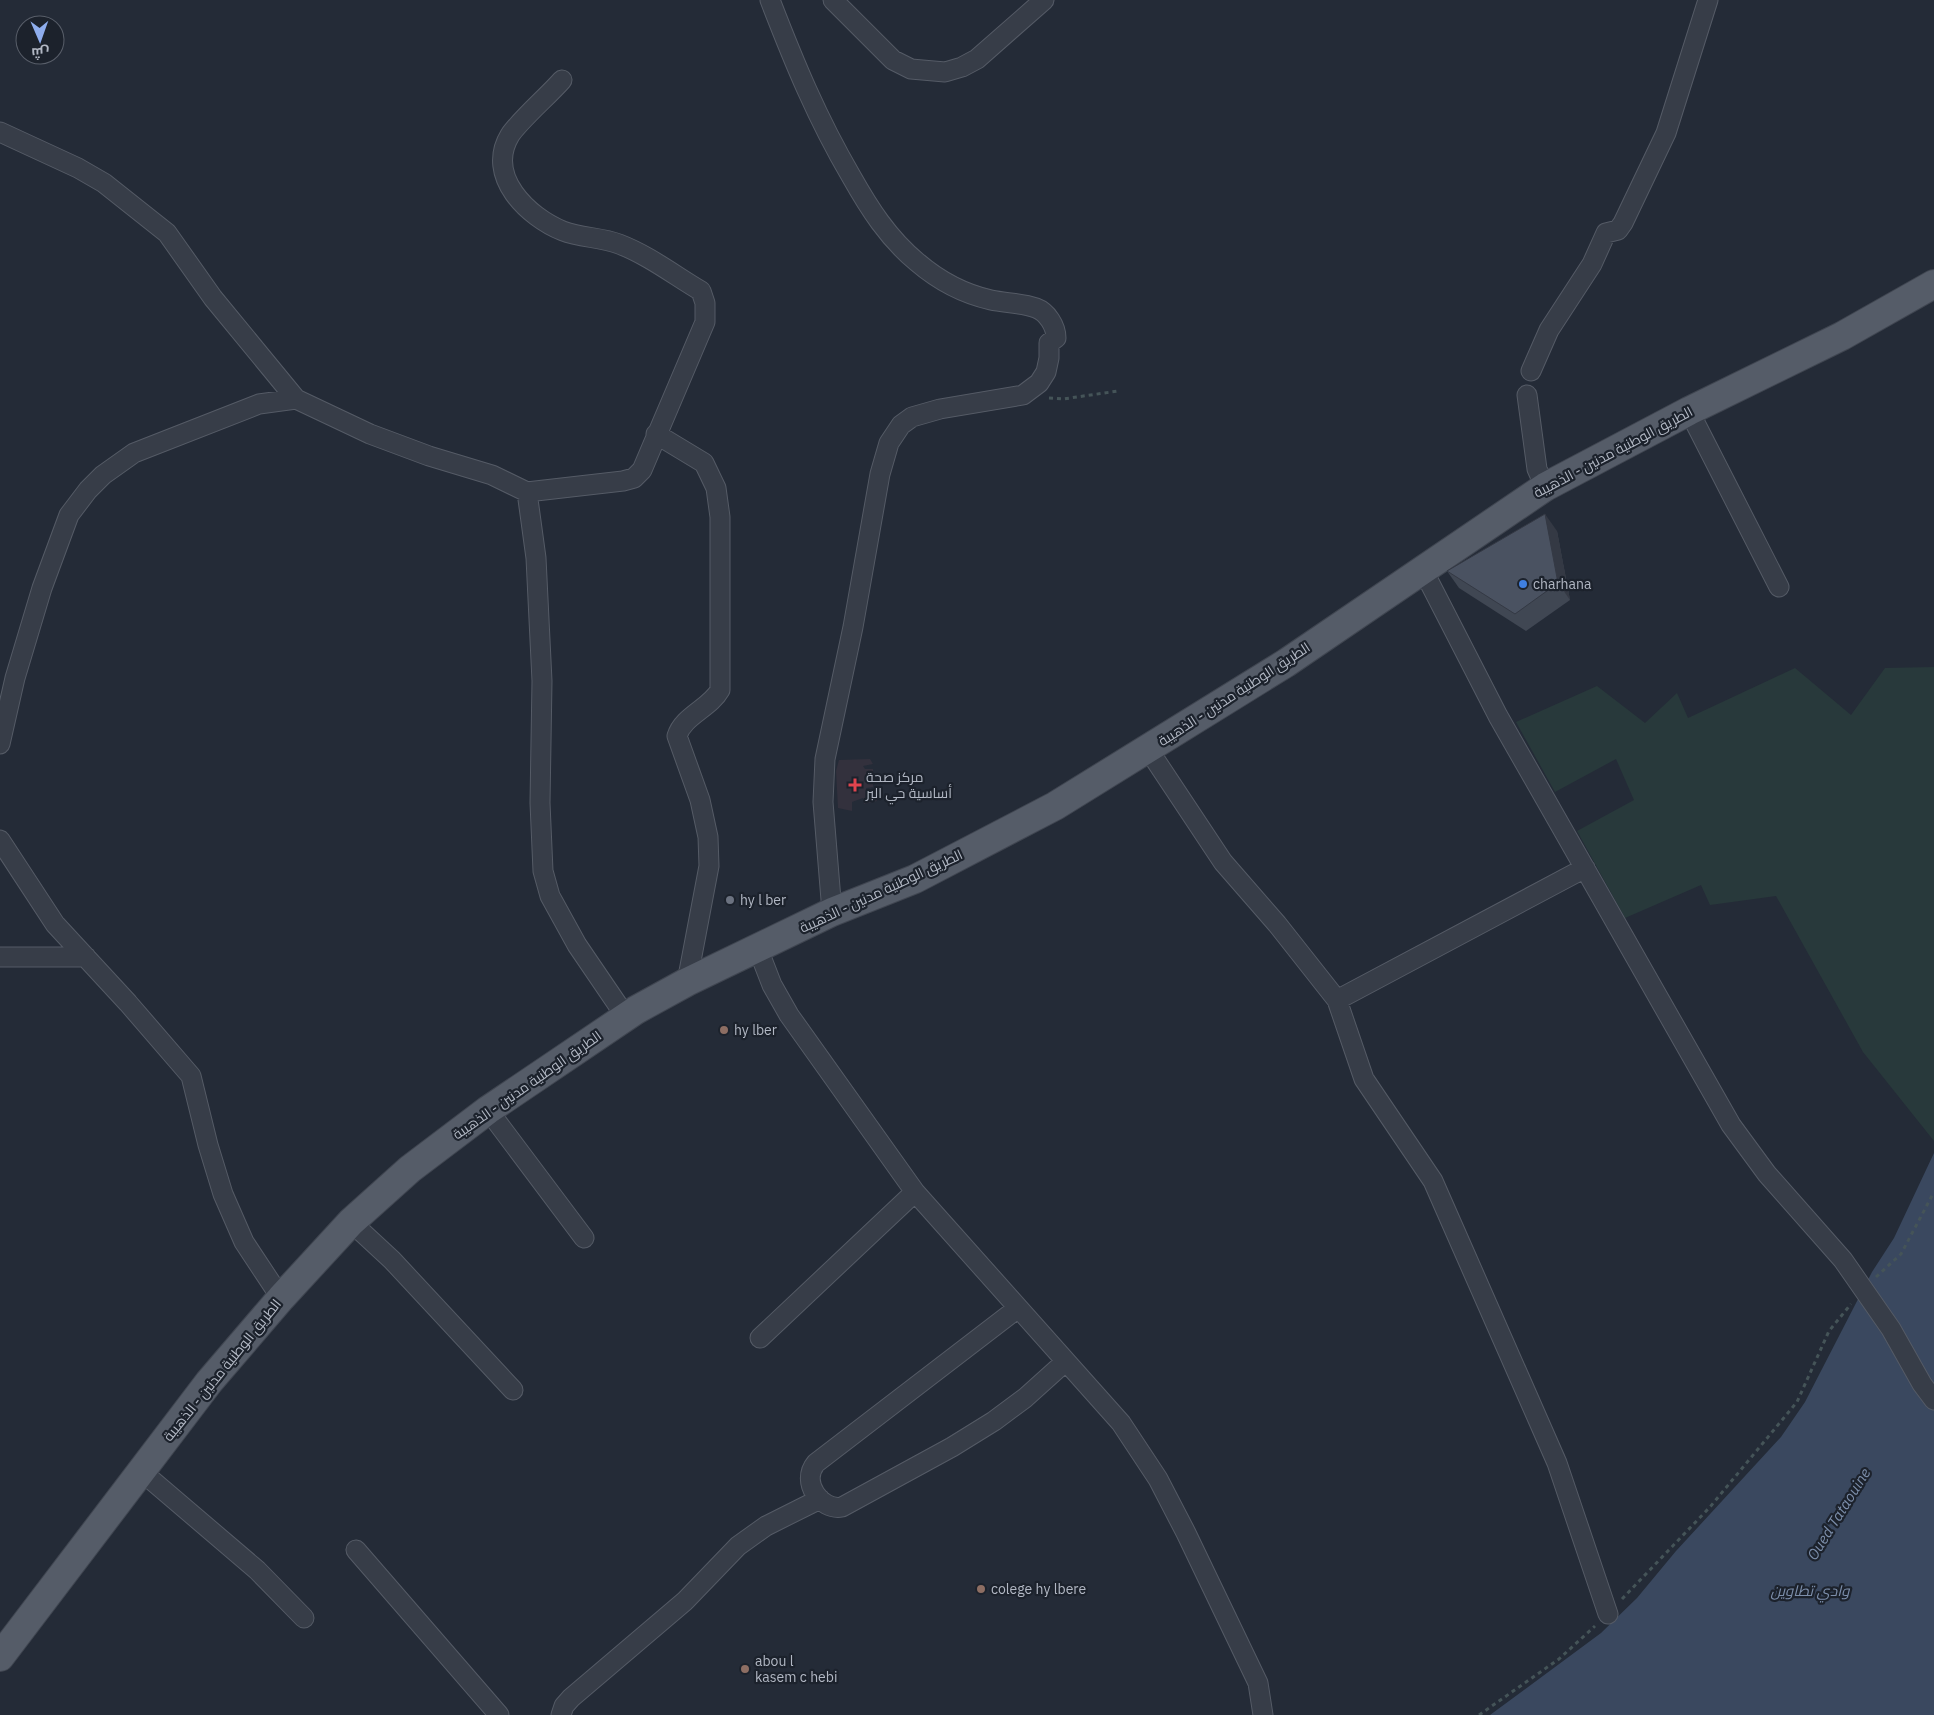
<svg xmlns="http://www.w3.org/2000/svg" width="1934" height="1715" viewBox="0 0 1934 1715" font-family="'IBM Plex Sans',Cairo,sans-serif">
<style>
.medical{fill:#33313d}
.green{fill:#28393b}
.water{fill:#3a485f}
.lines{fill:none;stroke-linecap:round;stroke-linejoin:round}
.minor-casing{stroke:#555b66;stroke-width:21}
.primary-casing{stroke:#404651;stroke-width:30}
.path{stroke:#455458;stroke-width:3;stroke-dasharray:4 4;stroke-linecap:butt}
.minor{stroke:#373d48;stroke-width:19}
.primary{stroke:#555c68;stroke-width:28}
.wall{fill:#404753}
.shaded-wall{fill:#343944}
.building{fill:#4a5261;stroke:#343944}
.shop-dot{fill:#3f7fe0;stroke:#1c222c;stroke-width:2}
.health-dot{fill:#e0444e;stroke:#1c222c;stroke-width:2}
.worship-dot{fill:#6b7280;stroke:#1c222c;stroke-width:2}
.education-dot{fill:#8d6e63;stroke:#1c222c;stroke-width:2}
.labels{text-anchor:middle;stroke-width:4.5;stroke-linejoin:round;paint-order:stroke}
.street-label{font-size:14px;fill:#b2b8c4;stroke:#1c222c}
.poi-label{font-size:14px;fill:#b2b8c4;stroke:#1c222c;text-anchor:start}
.water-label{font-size:15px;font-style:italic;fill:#7c8eaa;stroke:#1c222c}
</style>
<rect width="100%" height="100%" fill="#242b37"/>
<path class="medical" d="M870 759 873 764 863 766 865 769H873V787L866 788V793H876L877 801 864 804 863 798 852 802V811L838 808 836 771 839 760Z"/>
<path class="green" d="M1934 667V1141L1863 1052 1776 896 1710 905 1701 885 1625 918 1577 831 1634 800 1616 759 1555 792 1516 722 1597 686 1645 723 1677 693 1688 718 1795 668 1851 715 1885 668Z"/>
<path class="water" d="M1934 1153V1715H1490L1601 1633 1637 1598 1676 1551 1781 1437 1805 1402 1872 1272 1894 1238Z"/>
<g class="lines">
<g class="minor-casing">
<path id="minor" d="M770 0C794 62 817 118 851 176 869 208 888 238 917 262 938 280 964 294 991 300 1005 303 1022 303 1036 308 1047 312 1056 326 1056 338L1049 343V358L1046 372 1039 383 1023 395 940 409 912 417 901 425 889 443 880 474 853 627 825 759 823 802 832 912
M833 0 893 60 911 69 945 72 962 67 977 59 1044 0
M0 132 78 168 104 183 167 233 213 298 296 399 370 434 429 456 492 475 527 492 536 558 542 681 540 803 543 871 550 896 577 945 626 1017
M1531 371 1549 330 1592 264 1606 233 1618 230 1623 223 1666 133 1708 0
M1527 395 1537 469 1545 487
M1689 411 1779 587
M656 434 704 463 716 488 720 517V690C710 708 683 716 677 736L700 800 708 837 709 866 687 982
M527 492 623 481 634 478 642 470 705 322V303L701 291C674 275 648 255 619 244 601 237 581 238 563 231 528 217 485 176 510 135 520 120 549 95 562 80
M1423 570 1498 716 1731 1125 1767 1174 1843 1260 1891 1329 1922 1384 1934 1400
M0 744 15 678 42 588 69 515 88 490 103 475 134 453 259 404 296 399
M1148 749 1223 862 1277 924 1337 1000 1364 1079 1433 1181 1557 1463 1608 1614
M0 840 55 924 128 1003 191 1076 208 1145 223 1194 244 1242 281 1298
M758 949 772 985 789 1015 915 1192 1121 1423 1158 1479 1186 1533 1258 1683 1263 1715
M0 957H86
M1337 1000 1585 868
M488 1110 584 1238
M351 1222 392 1260 513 1390
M1018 1308 816 1463C800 1482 821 1511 842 1507L952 1447 994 1421 1025 1398 1065 1362
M760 1338 915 1192
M141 1471 257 1570 304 1618
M356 1550 499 1715
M561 1715 564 1706 571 1698 685 1601 738 1546 766 1526 820 1499"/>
</g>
<g class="primary-casing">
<path id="primary" d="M0 1657 209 1382 281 1298 351 1222 410 1169 488 1110 636 1010 687 982 832 912 915 879 1055 806 1286 663 1545 487 1689 411 1842 336 1934 284"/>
</g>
<path class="path" d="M1049 398 1063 399 1118 391
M1876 1277 1901 1254 1934 1192
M1622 1599 1710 1507 1797 1402 1829 1331 1851 1304
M1479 1715 1559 1659 1595 1626"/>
<use href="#minor" class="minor"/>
<use href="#primary" class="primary"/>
</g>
<path class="wall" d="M1557 531 1570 600 1526 631 1459 588 1447 571Z"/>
<path class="shaded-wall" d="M1545 514 1557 531 1570 600 1558 583Z"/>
<path class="building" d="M1545 514 1558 583 1515 614 1447 571Z"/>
<circle class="shop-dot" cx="1523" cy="584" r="5"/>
<path class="health-dot" d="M852.5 777.5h5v5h5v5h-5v5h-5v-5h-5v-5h5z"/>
<circle class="worship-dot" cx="730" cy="900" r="5"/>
<g class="education-dot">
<circle cx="724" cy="1030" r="5"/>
<circle cx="981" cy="1589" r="5"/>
<circle cx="745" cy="1669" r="5"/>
</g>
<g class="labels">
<g class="street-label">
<text transform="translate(1613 452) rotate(-28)" y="5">الطريق الوطنية مدنين - الذهيبة</text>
<text transform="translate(1234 694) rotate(-33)" y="5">الطريق الوطنية مدنين - الذهيبة</text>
<text transform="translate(881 891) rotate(-25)" y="5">الطريق الوطنية مدنين - الذهيبة</text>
<text transform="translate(527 1085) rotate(-35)" y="5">الطريق الوطنية مدنين - الذهيبة</text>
<text transform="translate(222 1370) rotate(-51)" y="5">الطريق الوطنية مدنين - الذهيبة</text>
</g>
<g class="poi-label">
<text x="1533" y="589">charhana</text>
<text x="866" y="782">مركز صحة<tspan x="866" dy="16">أساسية حي البر</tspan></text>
<text x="740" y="905">hy l ber</text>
<text x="734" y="1035">hy lber</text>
<text x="991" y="1594">colege hy lbere</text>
<text x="755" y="1666">abou l<tspan x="755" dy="16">kasem c hebi</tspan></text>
</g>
<g class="water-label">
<text transform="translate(1839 1514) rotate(-58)" y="5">Oued Tataouine</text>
<text x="1810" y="1596">وادي تطاوين</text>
</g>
</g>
<g transform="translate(40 40) rotate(178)"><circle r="24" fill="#1c222c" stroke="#585e69"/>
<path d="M0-4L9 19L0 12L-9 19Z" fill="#8eaded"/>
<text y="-8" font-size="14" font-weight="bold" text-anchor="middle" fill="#b2b8c4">ش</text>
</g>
</svg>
